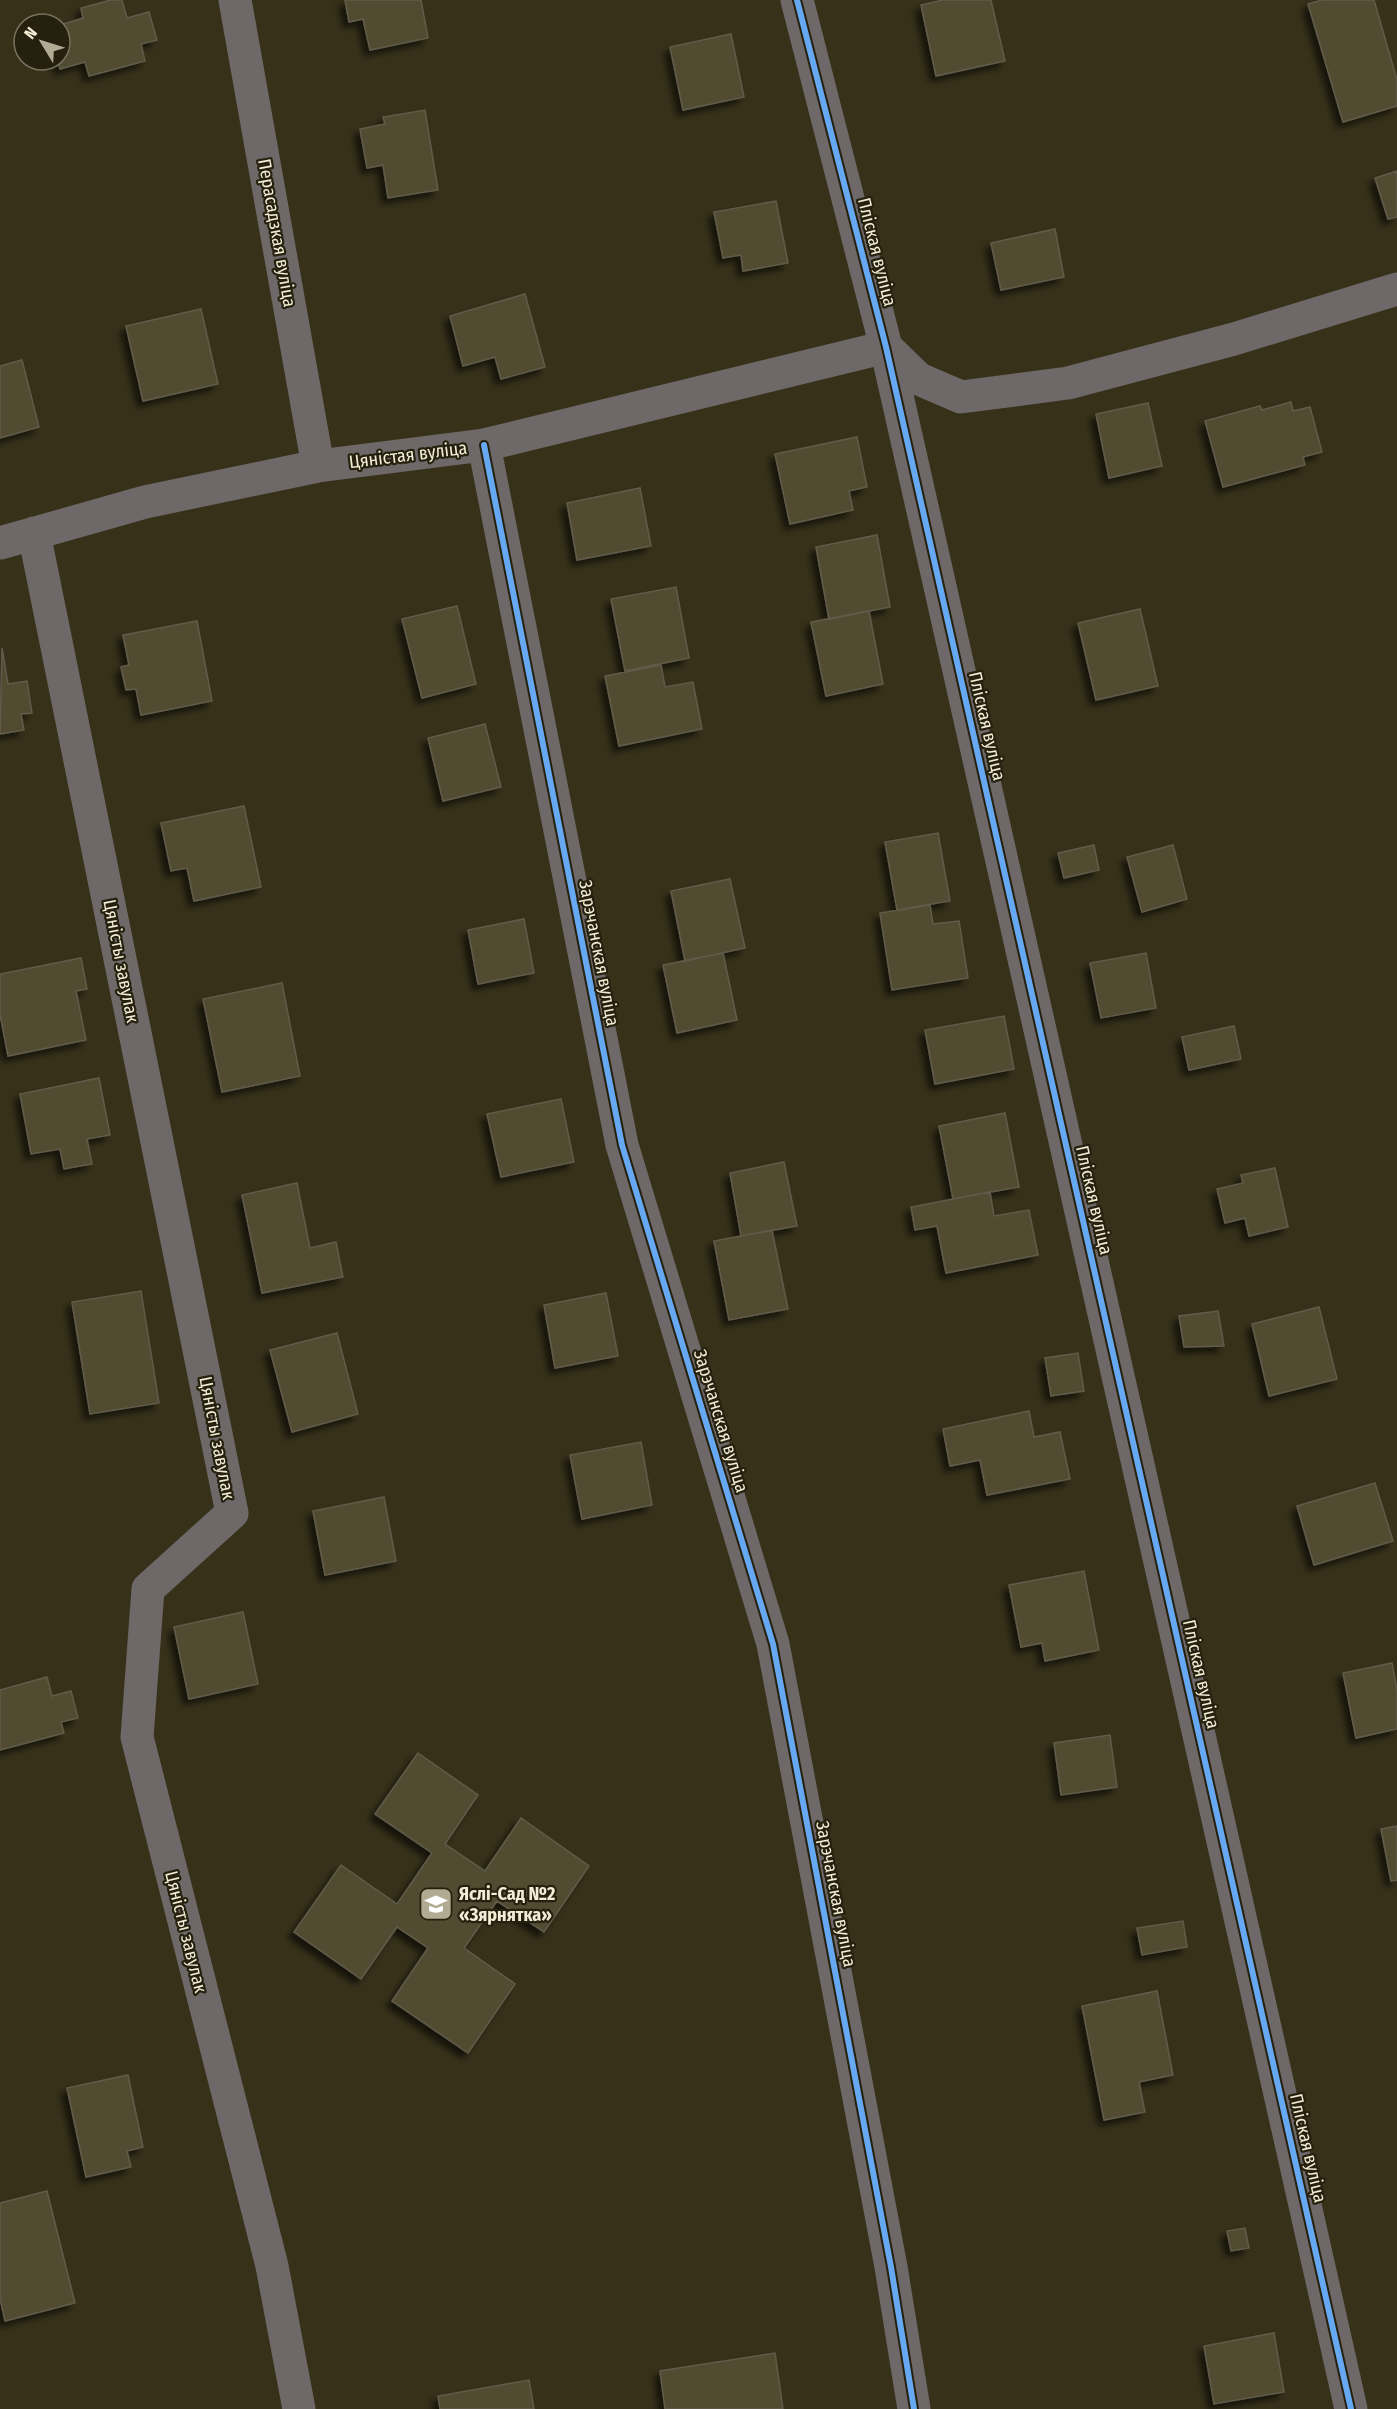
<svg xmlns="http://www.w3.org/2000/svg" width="1397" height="2409" viewBox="0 0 1397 2409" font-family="'Fira Sans Condensed',sans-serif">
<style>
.building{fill:#514b33;stroke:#615c4a;stroke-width:1.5;filter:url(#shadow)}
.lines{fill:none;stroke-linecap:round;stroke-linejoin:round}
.street{stroke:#6e6868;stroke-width:33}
.cycleway-casing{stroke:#26210f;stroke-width:10}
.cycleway{stroke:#66a8f1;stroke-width:6}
.labels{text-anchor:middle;stroke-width:4.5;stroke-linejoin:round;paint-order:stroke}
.street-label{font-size:18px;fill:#f3edd6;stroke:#26210f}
.poi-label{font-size:18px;font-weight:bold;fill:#f3edd6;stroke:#26210f;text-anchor:start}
</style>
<defs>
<filter id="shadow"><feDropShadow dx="-5.5" dy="5.5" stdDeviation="3" flood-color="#0009"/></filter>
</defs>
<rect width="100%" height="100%" fill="#37311a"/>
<path class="building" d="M111 0H122L127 18 149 12 157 40 141 44 145 61 89 76 85 62 60 69 58 60H60V25L83 18 81 8Z
M345 0H421L428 38 370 50 363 19 349 22Z
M943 0H991L1005 61 936 76 921 5Z
M1322 0H1374L1397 80V106L1343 122 1308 4Z
M731 34 744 97 683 110 670 47Z
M425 110 438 190 388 198 383 165 367 168 360 129 385 124 383 117Z
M1397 171V217L1388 219 1375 178Z
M776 201 788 263 743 271 741 255 723 258 714 212Z
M1055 229 1064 277 1001 290 991 243Z
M525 294 545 367 501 379 495 357 463 366 450 316Z
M201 309 218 384 143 401 126 326Z
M22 360 39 427 0 438V366Z
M1291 402 1293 411 1310 407 1322 452 1303 457 1305 465 1223 487 1205 421 1260 406 1262 410Z
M1148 403 1162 466 1109 478 1096 414Z
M857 437 867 487 849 491 853 510 790 524 775 454Z
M640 488 651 546 577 560 567 503Z
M877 535 890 607 829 619 816 547Z
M676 587 689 658 625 671 611 599Z
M457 606 476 684 422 698 402 619Z
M1140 609 1158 686 1096 700 1078 623Z
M869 611 883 684 826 696 811 622Z
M197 621 212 701 141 715 136 689 126 690 121 667 129 665 123 635Z
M2 648 8 684 27 681 32 713 21 714 24 730 0 734Z
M661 665 665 687 693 682 702 729 619 746 605 676Z
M485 724 501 787 443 801 428 738Z
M244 806 261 887 194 901 187 868 171 871 161 823Z
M938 833 950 901 897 910 885 842Z
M1094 845 1099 870 1064 878 1058 853Z
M1173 845 1187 899 1142 912 1127 857Z
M730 879 745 948 685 961 671 891Z
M930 905 933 924 959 921 968 978 892 990 880 913Z
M524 919 534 973 478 984 468 930Z
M723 953 737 1020 677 1033 663 965Z
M1146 953 1156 1008 1101 1018 1090 963Z
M81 958 87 989 76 991 86 1040 8 1056 0 1014V974Z
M282 983 300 1076 222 1092 203 999Z
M1004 1016 1014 1069 935 1084 925 1030Z
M1234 1026 1241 1059 1189 1070 1182 1037Z
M99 1078 110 1135 87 1139 92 1164 64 1169 60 1149 31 1154 20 1094Z
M561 1099 574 1162 501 1177 487 1114Z
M1005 1113 1019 1187 953 1199 939 1126Z
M784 1162 797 1226 741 1236 730 1173Z
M1275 1168 1288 1227 1249 1236 1245 1218 1225 1223 1217 1189 1243 1183 1241 1175Z
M297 1183 310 1248 336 1242 343 1277 262 1293 242 1195Z
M990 1192 994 1216 1029 1210 1038 1255 946 1273 937 1226 915 1230 911 1207Z
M772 1230 788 1309 729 1320 714 1241Z
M141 1291 159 1403 90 1414 72 1302Z
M606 1293 618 1356 555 1368 544 1305Z
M1319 1307 1337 1379 1269 1396 1252 1324Z
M1218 1311 1224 1346 1184 1347 1179 1316Z
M337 1333 358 1414 292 1432 270 1350Z
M1078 1353 1084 1391 1051 1396 1045 1358Z
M1029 1411 1034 1437 1060 1432 1070 1479 987 1495 980 1460 950 1466 943 1429Z
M641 1442 652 1505 582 1519 570 1455Z
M1375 1483 1393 1541 1314 1565 1297 1506Z
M384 1497 396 1561 325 1575 313 1511Z
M1084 1571 1099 1650 1045 1661 1042 1643 1021 1647 1009 1585Z
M243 1612 258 1684 189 1699 174 1627Z
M1392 1663 1397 1690V1729L1356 1738 1343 1673Z
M47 1677 52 1696 71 1691 78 1718 61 1722 64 1733 0 1750V1690Z
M1110 1735 1117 1787 1061 1795 1054 1743Z
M418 1753 478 1795 445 1844 485 1871 521 1818 589 1866 544 1932 497 1901 464 1948 515 1984 468 2053 392 2001 428 1948 397 1927 361 1979 294 1932 341 1865 397 1904 432 1853 375 1814Z
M1397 1826V1880L1391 1881 1381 1829Z
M1183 1921 1187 1947 1142 1955 1137 1928Z
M1157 1991 1173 2075 1139 2082 1145 2112 1104 2120 1082 2006Z
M128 2075 143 2147 127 2151 131 2167 86 2177 67 2088Z
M47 2191 75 2303 5 2321 0 2298V2203Z
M1245 2228 1249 2248 1231 2251 1227 2231Z
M1274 2333 1284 2392 1214 2404 1204 2346Z
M775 2353 783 2409H665L660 2371Z
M529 2380 534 2409H440L438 2396Z"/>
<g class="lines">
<path class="street" d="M235 0 318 466
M797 0 886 347 1351 2409
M484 445 622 1145 773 1644 891 2267 914 2409
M34 533 232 1513 148 1589 137 1737 272 2266 299 2409
M0 543 145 502 318 466 484 445 886 347 919 379 961 397 1068 383 1234 339 1397 289"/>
<g class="cycleway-casing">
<path id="cycleway" d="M797 0 886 347 1351 2409
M484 445 622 1145 773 1644 891 2267 914 2409"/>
</g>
<use href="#cycleway" class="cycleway"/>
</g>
<defs>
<g id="school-square" transform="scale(1.725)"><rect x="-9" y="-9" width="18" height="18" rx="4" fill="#b1ab94" stroke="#26210f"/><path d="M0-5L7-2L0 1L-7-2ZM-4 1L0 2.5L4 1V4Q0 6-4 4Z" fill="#fff"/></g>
</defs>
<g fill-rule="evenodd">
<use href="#school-square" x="436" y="1904"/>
</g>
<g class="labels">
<g class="street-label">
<text transform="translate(277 233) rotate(80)" y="6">Перасадзкая вуліца</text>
<text transform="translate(877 252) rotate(76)" y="6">Пліская вуліца</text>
<text transform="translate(408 455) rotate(-7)" y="6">Цяністая вуліца</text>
<text transform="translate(987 726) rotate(77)" y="6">Пліская вуліца</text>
<text transform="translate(599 953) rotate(79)" y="6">Зарэчанская вуліца</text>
<text transform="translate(121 961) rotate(79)" y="6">Цяністы завулак</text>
<text transform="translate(1094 1200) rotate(77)" y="6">Пліская вуліца</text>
<text transform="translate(721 1421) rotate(73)" y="6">Зарэчанская вуліца</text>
<text transform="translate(217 1438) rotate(79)" y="6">Цяністы завулак</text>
<text transform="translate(1201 1674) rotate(77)" y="6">Пліская вуліца</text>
<text transform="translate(836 1894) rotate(79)" y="6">Зарэчанская вуліца</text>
<text transform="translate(186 1932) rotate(76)" y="6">Цяністы завулак</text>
<text transform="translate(1308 2148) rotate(77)" y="6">Пліская вуліца</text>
</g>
<g class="poi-label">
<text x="459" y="1900">Яслі-Сад №2<tspan x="459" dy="21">«Зярнятка»</tspan></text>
</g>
</g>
<g transform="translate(42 42) rotate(308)"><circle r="28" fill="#26210f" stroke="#78735f" stroke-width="1.5"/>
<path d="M0-4.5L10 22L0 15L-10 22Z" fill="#b1ab94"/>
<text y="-9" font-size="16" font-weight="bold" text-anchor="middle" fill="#f3edd6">N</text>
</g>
</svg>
